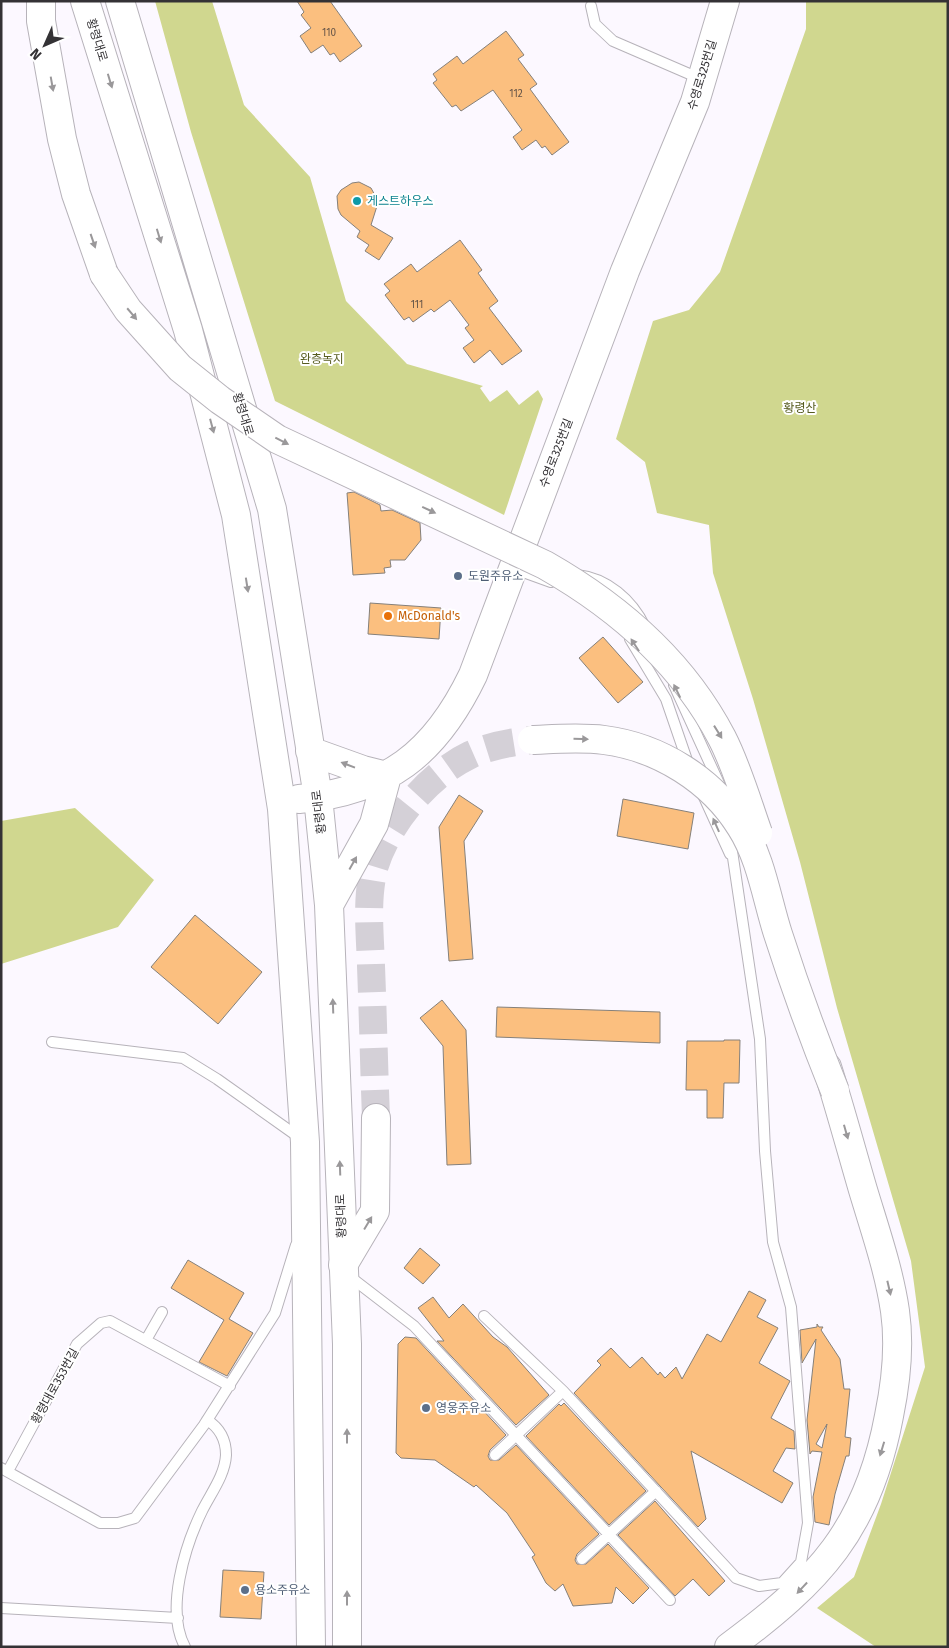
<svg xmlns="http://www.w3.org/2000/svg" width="949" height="1648" viewBox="0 0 949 1648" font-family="'Fira Sans','Noto Sans KR',sans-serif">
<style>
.green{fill:#d0d78f}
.building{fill:#fbbf7f;stroke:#85807a;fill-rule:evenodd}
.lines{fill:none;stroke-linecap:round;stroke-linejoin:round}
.highway-tunnel{stroke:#d4d0d7;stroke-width:28;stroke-dasharray:28 14;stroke-linecap:butt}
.lane-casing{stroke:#b7b3ba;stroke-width:12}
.secondary-casing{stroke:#b7b3ba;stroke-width:30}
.highway-casing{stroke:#b7b3ba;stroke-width:30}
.lane{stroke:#fff;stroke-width:10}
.secondary{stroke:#fff;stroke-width:28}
.highway{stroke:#fff;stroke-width:28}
.highway-bridge-casing{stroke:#b7b3ba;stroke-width:30;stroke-linecap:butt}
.highway-bridge{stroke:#fff;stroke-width:28}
.oneway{fill:#9a989a}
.culture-dot{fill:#0f9aa8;stroke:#fff;stroke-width:2}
.service-dot{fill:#5c6f8a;stroke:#fff;stroke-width:2}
.food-dot{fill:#e8710a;stroke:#fff;stroke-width:2}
.labels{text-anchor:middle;stroke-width:4;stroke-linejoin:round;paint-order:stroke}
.number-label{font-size:10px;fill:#665548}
.street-label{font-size:12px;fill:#343235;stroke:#fff}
.culture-label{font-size:12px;fill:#0d838f;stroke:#fff;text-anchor:start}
.park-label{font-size:12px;fill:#575c20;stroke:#fff}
.service-label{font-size:12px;fill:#4e5e75;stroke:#fff;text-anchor:start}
.food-label{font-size:12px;fill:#c56008;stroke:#fff;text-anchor:start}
</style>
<rect width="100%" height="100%" fill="#fcf8ff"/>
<path class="green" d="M155 1H212L244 105 310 177 346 301 407 364 483 386 480 388 490 402 507 390 519 405 538 390 543 399 504 515 275 401 191 132Z
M806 1H948V1647H876L817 1608 854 1577 881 1504 925 1367 911 1261 837 1008 800 862 753 699 713 573 709 525 657 513 645 462 616 439 653 321 689 310 720 272 806 29Z
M75 808 154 880 118 927 1 964V821Z"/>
<path class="building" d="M297 1H330L362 46 340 62 334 53 330 55 323 45 311 53 300 36 311 28 301 15 304 12Z
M506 31 524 55 518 59 537 84 530 89 569 142 552 155 545 146 542 148 536 140 522 150 513 137 522 130 493 90 461 111 456 105 452 107 433 83 437 80 433 74 457 56 463 64Z
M359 182 371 188 377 199V206L371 225 393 238 379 260 365 251 369 245 357 237 360 231 341 215 338 209 337 196 341 190 352 183Z
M460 240 482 270 478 273 498 301 489 308 522 351 502 365 490 350 474 363 463 348 474 340 465 328 469 325 450 300 434 312 431 309 413 322 409 317 404 320 385 295 390 291 384 284 411 264 417 272Z
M354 492 380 505 381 511 392 510 420 523 421 540 405 560H390L391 567 384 568 385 573 353 575 347 493Z
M370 603 441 608 439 639 368 634Z
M603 637 643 682 618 703 579 658Z
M459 795 483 811 464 841 473 959 449 961 439 827Z
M623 799 694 813 688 849 617 836Z
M195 915 262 972 218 1024 151 967Z
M442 1000 466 1030 471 1164 447 1165 443 1046 420 1018Z
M497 1007 660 1012V1043L496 1037Z
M724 1040H740L739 1083H724L723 1118H707V1090H686L687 1041H724Z
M420 1248 440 1265 423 1284 404 1268Z
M188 1260 244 1293 229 1319 253 1333 227 1376 199 1362 224 1320 171 1288Z
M749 1291 766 1300 757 1317 778 1328 759 1363 790 1381 771 1418 794 1431 795 1449 786 1448 773 1471 793 1483 782 1503 691 1451 706 1519 698 1527 574 1393 601 1365 597 1361 611 1348 630 1368 642 1357 658 1375 660 1372 665 1378 676 1367 682 1379 707 1334 721 1342Z
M433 1297 449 1318 463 1304 493 1337 507 1347 549 1395 516 1425 437 1341H444L418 1308Z
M817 1324 819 1327H823L821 1330 840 1359 844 1389H850L845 1437 851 1438 849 1456H846L835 1494 829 1525 815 1522 813 1497 822 1452 812 1451 810 1454 807 1420 816 1339 802 1363 800 1330 817 1327ZM827 1424 822 1448 816 1444Z
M405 1337 416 1338 506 1435 490 1450 488 1456 490 1460H499L516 1445 599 1534 577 1554 575 1560 577 1564H586L608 1544 649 1588 633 1604 616 1587 612 1603 573 1606 563 1584 555 1591 546 1583 532 1557 535 1555 507 1513 476 1485 474 1487 435 1460 401 1458 396 1453 398 1344Z
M564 1403 646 1491 609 1525 526 1436 559 1404 561 1406Z
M655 1501 725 1581 709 1596 693 1579 675 1596 618 1535Z
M223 1570 264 1572 261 1619 220 1617Z"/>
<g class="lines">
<path class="highway-tunnel" d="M376 1118C374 1067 373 1017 371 966 370 934 366 899 374 868 387 824 428 775 470 755 489 746 511 742 532 740"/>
<g class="lane-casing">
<path id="lane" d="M591 6 595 24 613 41 701 79
M515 569 551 582
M577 575C607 578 632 600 645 627
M630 639 666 699 689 766
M674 685 722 790
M703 795 730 854
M52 1042 183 1058 217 1079 300 1138
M349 1276 414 1326 670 1600
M484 1316 563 1391 736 1578 759 1586 782 1583 801 1562 808 1523 791 1307 773 1242 765 1151 760 1039 728 824
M146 1340 162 1312
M495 1455 563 1391
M1 1468 100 1523H118L135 1518 204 1425 275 1313 296 1245
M8 1471 77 1344 101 1323 110 1321 230 1386
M582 1559 656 1491
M1 1608 178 1618
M185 1647C165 1610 185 1546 202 1511 211 1493 225 1475 226 1455 226 1439 220 1428 207 1420"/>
</g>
<g class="secondary-casing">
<path id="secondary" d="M85 1 188 330 236 515 282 809 305 1142 311 1647
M120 1 272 509 318 797 329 905 347 1344V1647
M310 751 363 770 387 776 374 824 329 905
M299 799C387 791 435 754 473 675L625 271 695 102 725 1"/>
</g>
<g class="highway-casing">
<path id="highway" d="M41 1V21L62 139 76 194 104 274
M343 1265 375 1211 376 1118
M729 1647C819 1581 868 1529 889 1416 896 1382 900 1346 895 1311 889 1270 875 1230 863 1190 851 1149 840 1108 827 1067"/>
</g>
<use href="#lane" class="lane"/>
<use href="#secondary" class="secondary"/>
<use href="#highway" class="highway"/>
<g class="highway-bridge-casing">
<path id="highway-bridge" d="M104 274 128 310 180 368 220 400 277 439 545 565C617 606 683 663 722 738 737 767 747 802 758 833
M532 740C556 739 581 737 604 740 659 747 712 780 741 827 761 858 767 900 778 934 795 987 814 1039 835 1091"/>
</g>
<use href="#highway-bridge" class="highway-bridge"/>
</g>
<defs><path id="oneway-solid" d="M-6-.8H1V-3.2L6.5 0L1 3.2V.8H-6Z" transform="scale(1.25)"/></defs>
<g class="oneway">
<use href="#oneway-solid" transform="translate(110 81) rotate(73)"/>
<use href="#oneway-solid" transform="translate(52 84) rotate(80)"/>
<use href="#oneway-solid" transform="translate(159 236) rotate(73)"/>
<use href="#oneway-solid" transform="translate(93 241) rotate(71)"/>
<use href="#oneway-solid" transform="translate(132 314) rotate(50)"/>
<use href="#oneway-solid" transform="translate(212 426) rotate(75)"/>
<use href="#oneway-solid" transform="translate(282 441) rotate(27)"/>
<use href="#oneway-solid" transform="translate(429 510) rotate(25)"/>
<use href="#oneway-solid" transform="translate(247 585) rotate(81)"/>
<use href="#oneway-solid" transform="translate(635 645) rotate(-123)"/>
<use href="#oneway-solid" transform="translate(677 691) rotate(-116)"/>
<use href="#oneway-solid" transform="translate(718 732) rotate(58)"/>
<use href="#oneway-solid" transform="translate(581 739) rotate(2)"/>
<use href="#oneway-solid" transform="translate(348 765) rotate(-159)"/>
<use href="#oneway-solid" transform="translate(716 825) rotate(-114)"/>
<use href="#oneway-solid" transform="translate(353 863) rotate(-61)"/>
<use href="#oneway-solid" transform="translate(333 1006) rotate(-92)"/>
<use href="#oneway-solid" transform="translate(846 1132) rotate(74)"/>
<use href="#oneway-solid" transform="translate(340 1168) rotate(-92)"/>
<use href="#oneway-solid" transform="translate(368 1223) rotate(-59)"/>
<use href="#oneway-solid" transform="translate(889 1288) rotate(77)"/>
<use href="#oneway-solid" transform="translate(347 1436) rotate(-90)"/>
<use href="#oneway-solid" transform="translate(882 1449) rotate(107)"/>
<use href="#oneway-solid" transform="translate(802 1588) rotate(133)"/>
<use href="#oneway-solid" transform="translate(347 1598) rotate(-90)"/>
</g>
<circle class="culture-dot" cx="357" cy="201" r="5"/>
<g class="service-dot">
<circle cx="458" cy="576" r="5"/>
<circle cx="426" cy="1408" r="5"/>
<circle cx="245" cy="1590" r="5"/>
</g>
<circle class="food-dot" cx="388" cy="616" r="5"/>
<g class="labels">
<g class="number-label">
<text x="329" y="36">110</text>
<text x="516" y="97">112</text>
<text x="417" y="308">111</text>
</g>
<g class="street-label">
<text transform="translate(97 40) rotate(73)" y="4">황령대로</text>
<text transform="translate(702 75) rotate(-73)" y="4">수영로325번길</text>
<text transform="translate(243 414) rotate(73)" y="4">황령대로</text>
<text transform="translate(556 453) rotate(-69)" y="4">수영로325번길</text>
<text transform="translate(319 812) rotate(-97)" y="4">황령대로</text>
<text transform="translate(341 1216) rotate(-92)" y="4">황령대로</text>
<text transform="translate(55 1386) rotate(-61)" y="4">황령대로353번길</text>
</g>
<g class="culture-label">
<text x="367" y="205">게스트하우스</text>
</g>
<g class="park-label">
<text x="322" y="363">완층녹지</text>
<text x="800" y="412">황령산</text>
</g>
<g class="service-label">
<text x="468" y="580">도원주유소</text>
<text x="436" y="1412">영웅주유소</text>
<text x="255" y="1594">용소주유소</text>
</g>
<g class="food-label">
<text x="398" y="620">McDonald's</text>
</g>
</g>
<rect width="949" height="1648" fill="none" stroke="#343235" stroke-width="5"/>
<g transform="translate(45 45) rotate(225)" stroke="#ffffff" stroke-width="4" paint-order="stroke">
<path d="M0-4L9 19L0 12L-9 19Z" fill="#343235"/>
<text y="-8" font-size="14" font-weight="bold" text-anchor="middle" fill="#343235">N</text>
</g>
</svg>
